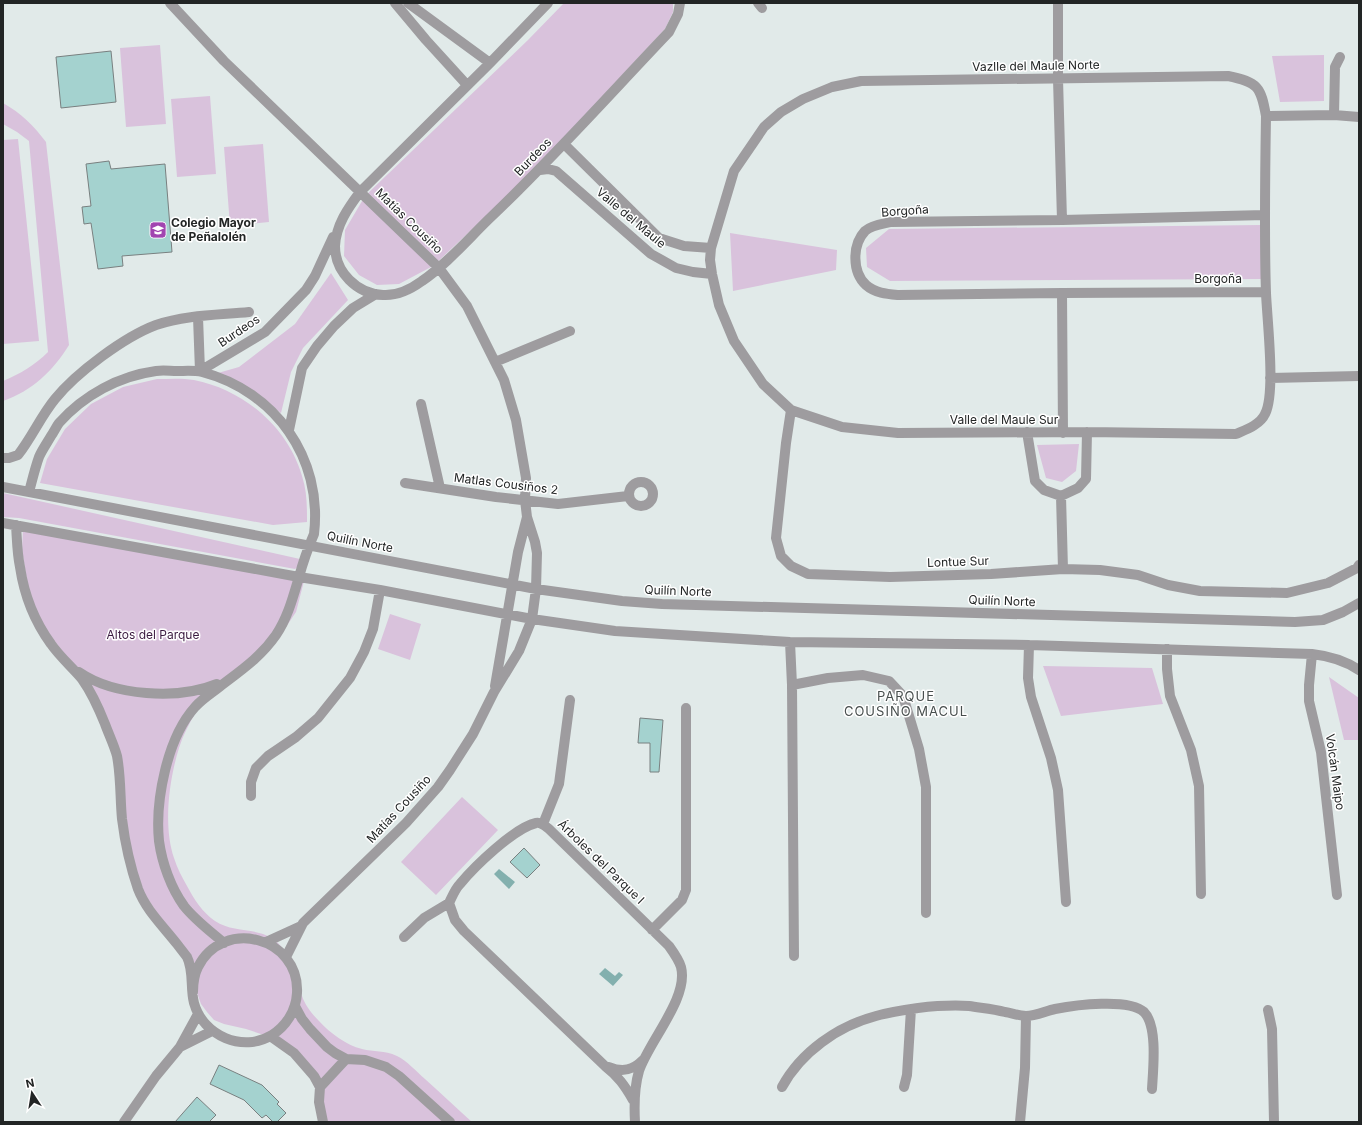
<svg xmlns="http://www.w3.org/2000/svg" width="1362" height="1125" viewBox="0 0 1362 1125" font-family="Inter,sans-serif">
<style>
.green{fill:#d9c2dc}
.water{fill:#83b0ae}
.building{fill:#a4d2cf;stroke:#798080}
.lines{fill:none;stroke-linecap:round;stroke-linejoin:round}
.minor{stroke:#9e9c9f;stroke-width:10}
.labels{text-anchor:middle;stroke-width:3;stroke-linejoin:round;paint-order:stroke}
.street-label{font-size:12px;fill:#222525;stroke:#fff}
.poi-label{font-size:12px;font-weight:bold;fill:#222525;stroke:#fff;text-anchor:start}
.park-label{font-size:12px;fill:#3b1a40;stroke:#fff}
.neighbourhood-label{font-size:13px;letter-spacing:1px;fill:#484f4e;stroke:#fff}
</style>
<rect width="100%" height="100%" fill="#e1eae9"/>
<path class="green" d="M564 3H673V12L665 29 530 175 433 266 399 284 377 285 359 275 344 256 345 230 365 196 528 40Z
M160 45 166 124 126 127 120 48Z
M1324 55V101L1280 102 1272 56Z
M210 96 216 174 177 177 171 99Z
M3 103C21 113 34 126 46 142L69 345C53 371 32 391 3 401V381C20 374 35 365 48 352L29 141 17 132 3 124Z
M18 139 39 341 3 344V140Z
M263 144 269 222 230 226 224 147Z
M1261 225 1262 279 890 281 867 267 866 248 889 229Z
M730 233 837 250 836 270 733 291Z
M331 273 348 300 303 348 291 372 281 413 250 391 218 373 239 367 295 324Z
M157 379C169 379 182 378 194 380 244 390 288 427 302 476 307 491 307 506 307 522L273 525 40 483 47 459 65 429 91 404 123 387Z
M1079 444 1076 471 1062 482 1046 478 1037 445Z
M3 493 300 559 299 566 295 569 19 518 3 517Z
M23 527 304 581 296 612 286 627 196 712C189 724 183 735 179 748 169 780 163 826 174 858 177 868 182 877 187 886 194 899 202 912 215 921 234 934 259 926 277 942 291 955 294 979 302 996 305 1005 312 1014 319 1021 330 1033 346 1045 362 1049 374 1052 384 1050 397 1056 407 1061 416 1071 425 1079 441 1093 456 1108 472 1122H321L315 1088 309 1074 295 1055 267 1036 246 1029 224 1024 214 1020 207 1012 201 1004 196 990 193 968 142 890 129 843 119 752 65 655 44 627 29 593 22 550Z
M390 614 421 624 410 660 378 649Z
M1043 666 1152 668 1163 704 1061 716Z
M1329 677 1359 698V740H1344Z
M462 797 498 830 436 895 401 862Z"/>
<path class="water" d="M499 869 515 882 509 889 494 874Z
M605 968 615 976 619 972 623 975 613 986 599 974Z"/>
<path class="building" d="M111 51 116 102 61 108 56 57Z
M109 161 111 169 165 164 172 252 122 256 123 266 98 269 91 223 84 224 82 207 91 206 86 164Z
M640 718 663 720 659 772H650V743H638Z
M524 848 540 865 527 878 510 862Z
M219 1065 262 1085 279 1102 277 1104 286 1113 277 1122H273L266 1115 262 1118 244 1100 210 1084Z
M197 1097 216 1115 209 1122H175Z"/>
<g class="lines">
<path class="minor" d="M170 3 224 61 439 268 467 306 504 380 516 420 526 478 525 500 527 517 535 542 537 553 536 589 532 619 519 651 494 692 473 734 450 770 438 787 406 823 303 923 286 957
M395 3 426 40 467 85
M408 3 490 63
M548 3 490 63 360 192C348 208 336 225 335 246 335 272 357 294 383 295 397 296 411 289 422 281 447 264 469 238 491 217 553 158 610 94 669 32L678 14 680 3
M758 3 762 8
M1058 3V79L1062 220
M1228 76C1258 82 1261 87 1266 116 1265 175 1264 234 1266 293 1267 319 1276 394 1265 414 1260 425 1245 430 1236 434L1087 432 898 433 842 427 791 410 763 384 734 341 719 305 712 274 710 260 711 248 734 171 764 127 781 112 803 99 832 87 861 81Z
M1334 115 1335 67 1340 57
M1266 116 1334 115 1359 117
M564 144 659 238 684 246 711 248
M540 170 548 169 556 171 651 254 676 268 693 272 712 274
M1265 215 1062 220 891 222C883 224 872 225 865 231 852 245 852 272 866 285 875 293 887 294 898 295L1062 293 1266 292
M1062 293 1063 433
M198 317 200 371 265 332 306 290 315 276 333 237
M495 362 570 331
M1270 378 1359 376
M421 404 440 488
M791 410 786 443 776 538 781 556 791 566 808 574 890 577 991 574 1063 569 1100 570 1138 575 1168 585 1200 591 1287 593 1328 583 1357 568 1359 565
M289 430 302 368 317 346 334 326 353 308 376 294
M1027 432 1035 481 1044 490 1061 496 1078 488 1086 479 1087 432
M3 458H9L18 455C32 437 41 416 55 399 76 373 124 337 156 325 185 315 219 315 249 312
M629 494a12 12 0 1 1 24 0a12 12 0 1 1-24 0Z
M405 483 496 497 558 504 628 496
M3 487 536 589 622 601 662 604 1295 622 1323 620 1343 612 1359 603
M29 492C32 481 35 468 39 457 42 450 47 443 51 436 54 432 56 427 59 423 84 395 119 376 156 371 163 370 170 371 177 371 185 371 194 370 202 372 275 391 323 458 314 534 308 548 303 562 299 577 293 597 288 617 276 635 260 658 240 671 218 688 210 694 201 700 195 707 167 738 155 801 159 841 162 863 171 888 184 906 195 920 210 931 224 943
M1061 496 1063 569
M3 523 299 577 380 590 532 619 615 631 790 642 1029 645 1312 654C1330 656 1344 660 1359 670
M16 525C17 539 17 553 20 567 24 594 35 622 51 644 60 657 72 667 82 679 92 693 99 709 105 724 109 735 114 745 117 756 121 777 120 798 122 819 125 843 130 866 138 889 146 910 163 926 177 944 180 948 184 953 187 957 194 971 190 988 194 1003 203 1036 243 1053 272 1035 286 1026 296 1011 297 993 300 937 223 917 198 967 194 975 193 983 193 992
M790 642 792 685
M1029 645 1028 678 1031 697 1051 758 1058 790 1066 902
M1167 649V669L1170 696 1191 750 1199 786 1201 894
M1312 654 1309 685V701L1321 752 1337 895
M79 672C114 696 178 700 217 684
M495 686 518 552 527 517
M251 796V782L256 768 268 756 296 737 318 718 350 678 364 652 373 629 380 590
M543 824 559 784 570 700
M652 930 682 900 686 890V708
M404 937 424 918 449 903
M266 942 301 926
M794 956 792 685 828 678 863 675 889 681 903 696 919 749 926 787V913
M295 1006 302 1019 310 1029 327 1047 335 1053 346 1059 365 1060 386 1067 399 1076 450 1122
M1268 1010 1272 1029 1274 1122
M270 1036 294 1053 314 1076 320 1087 319 1102 323 1122
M180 1047 212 1031
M609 1067C623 1073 633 1070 643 1060
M320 1087 346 1059
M782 1087C801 1052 838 1026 876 1016 890 1012 904 1010 918 1008 935 1006 952 1005 969 1006 981 1008 993 1009 1005 1012 1012 1013 1019 1016 1026 1016 1035 1016 1046 1011 1055 1009 1075 1005 1129 998 1144 1012 1158 1026 1153 1070 1152 1089
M904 1087 907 1075 911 1009
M633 1100C625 1086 618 1076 605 1066L464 931 455 920 449 903C452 897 455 889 460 884 474 867 514 828 536 823 541 822 545 826 549 829L669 946C674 953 679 960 681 967 689 998 649 1041 639 1071 634 1088 634 1104 635 1122
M124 1122 156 1076 180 1047 198 1014
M1020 1122 1025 1068 1026 1016"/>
</g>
<defs>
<g id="school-square" transform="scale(0.9)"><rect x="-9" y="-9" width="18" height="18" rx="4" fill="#a145b0" stroke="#fff"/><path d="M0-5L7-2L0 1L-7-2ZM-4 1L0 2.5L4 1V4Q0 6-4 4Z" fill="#fff"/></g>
</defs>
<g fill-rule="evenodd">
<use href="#school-square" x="158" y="230"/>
</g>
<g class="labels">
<g class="street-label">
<text transform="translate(1036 66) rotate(-1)" y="4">Vazlle del Maule Norte</text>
<text transform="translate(533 157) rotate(-46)" y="4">Burdeos</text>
<text transform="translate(905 211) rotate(-4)" y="4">Borgoña</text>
<text transform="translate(631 218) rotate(40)" y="4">Valle del Maule</text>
<text transform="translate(409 221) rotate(44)" y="4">Matías Cousiño</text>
<text x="1218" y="283">Borgoña</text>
<text transform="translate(239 331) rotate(-34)" y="4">Burdeos</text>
<text x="1004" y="424">Valle del Maule Sur</text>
<text transform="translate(506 484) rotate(7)" y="4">MatIas Cousiños 2</text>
<text transform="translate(360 542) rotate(11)" y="4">Quilín Norte</text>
<text transform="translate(958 562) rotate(-2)" y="4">Lontue Sur</text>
<text transform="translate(678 591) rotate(2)" y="4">Quilín Norte</text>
<text transform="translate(1002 601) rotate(2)" y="4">Quilín Norte</text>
<text transform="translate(1335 772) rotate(82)" y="4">Volcán Maipo</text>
<text transform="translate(399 809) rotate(-47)" y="4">Matías Cousiño</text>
<text transform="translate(601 862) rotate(44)" y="4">Árboles del Parque I</text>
</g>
<g class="poi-label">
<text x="171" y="227">Colegio Mayor<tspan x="171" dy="14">de Peñalolén</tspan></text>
</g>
<g class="park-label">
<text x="153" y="639">Altos del Parque</text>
</g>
<g class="neighbourhood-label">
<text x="906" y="701">PARQUE<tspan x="906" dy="15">COUSIÑO MACUL</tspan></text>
</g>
</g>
<rect width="1362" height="1125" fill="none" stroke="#222525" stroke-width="8"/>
<g transform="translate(32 1093) rotate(348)" stroke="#ffffff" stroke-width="3" paint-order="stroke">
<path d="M0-3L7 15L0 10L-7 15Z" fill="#222525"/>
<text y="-6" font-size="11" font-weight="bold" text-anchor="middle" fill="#222525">N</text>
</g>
</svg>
